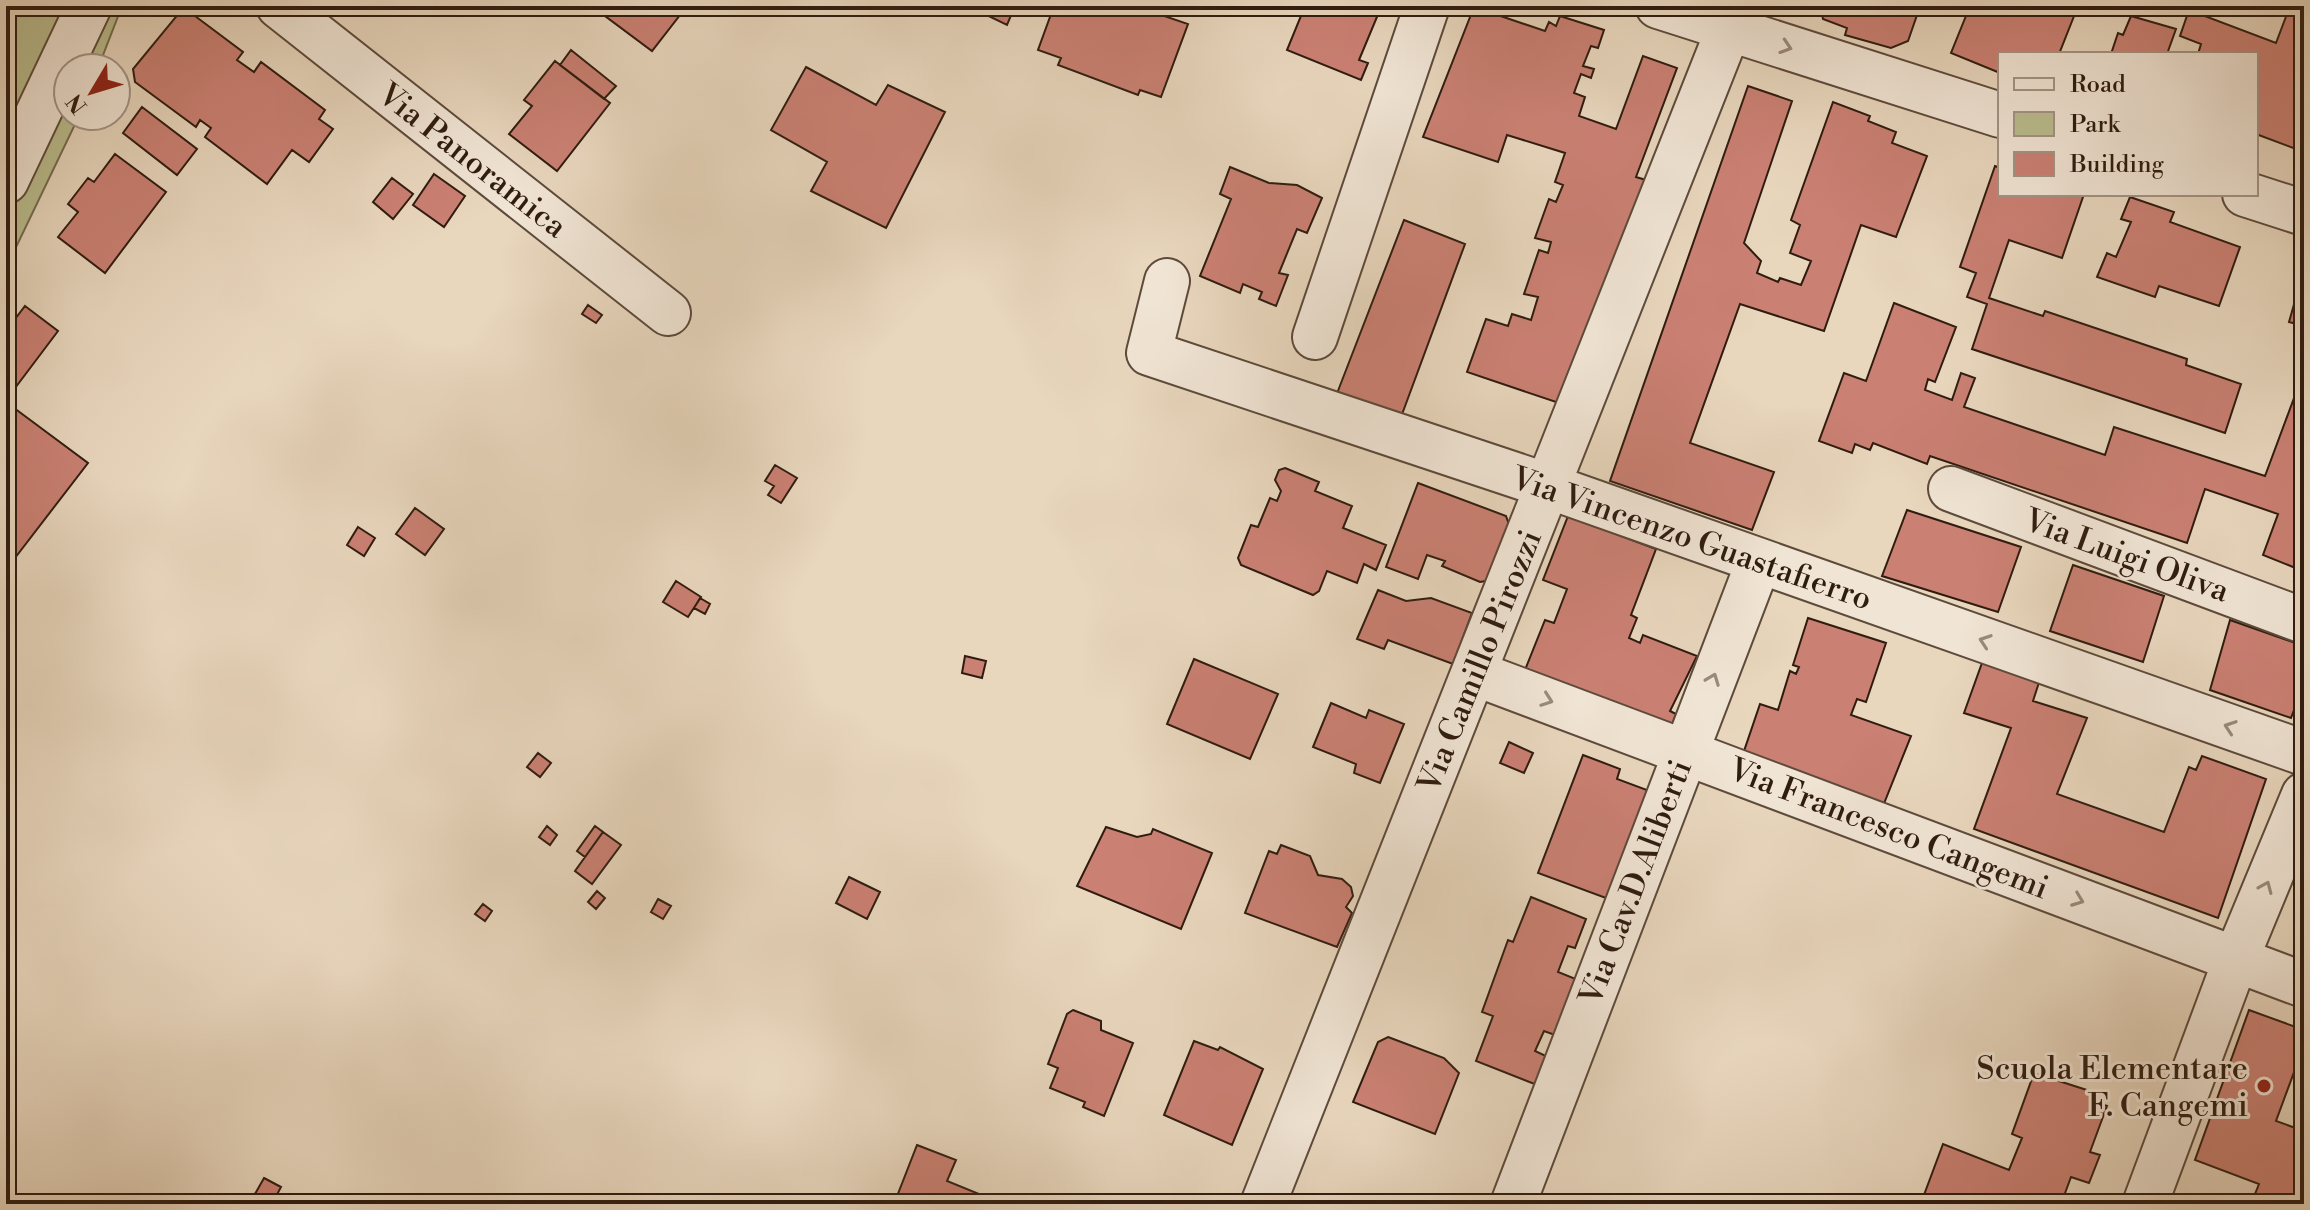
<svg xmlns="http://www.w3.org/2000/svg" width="2310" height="1210" viewBox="0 0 2310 1210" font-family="'Libre Bodoni',serif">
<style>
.green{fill:#babd8e;stroke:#746c4f;stroke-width:2}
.building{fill:#ca8073;stroke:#2f1c10;stroke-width:2}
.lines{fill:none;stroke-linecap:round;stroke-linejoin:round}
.minor-casing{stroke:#5d4a3b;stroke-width:48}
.minor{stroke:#f0e4d4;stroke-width:44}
.oneway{stroke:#998a7c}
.poi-dot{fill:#8f2418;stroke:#f0e4d4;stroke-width:3}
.labels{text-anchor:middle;stroke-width:6;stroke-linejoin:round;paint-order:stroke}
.street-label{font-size:32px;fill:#2f1c10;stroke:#f0e4d4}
.poi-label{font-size:32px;fill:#2f1c10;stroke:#f0e4d4;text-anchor:end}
</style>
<rect width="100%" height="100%" fill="#e8d6bd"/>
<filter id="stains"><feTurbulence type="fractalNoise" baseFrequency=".0025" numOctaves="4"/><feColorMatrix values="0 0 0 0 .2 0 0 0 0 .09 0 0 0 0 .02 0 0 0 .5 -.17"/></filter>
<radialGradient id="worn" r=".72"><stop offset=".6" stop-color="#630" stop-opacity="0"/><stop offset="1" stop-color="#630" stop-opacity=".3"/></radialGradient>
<path class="green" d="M6 6H122L98 68H68V116H79L6 268Z"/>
<path class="building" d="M607 6H687L652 51 601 13Z
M968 6H1015L1007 25Z
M1054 6H1135L1188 24 1161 97 1140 90 1138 95 1058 65 1061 58 1038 50Z
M1305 6H1386L1383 13 1379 12 1359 60 1368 63 1361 80 1287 50Z
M1820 6H1912L1917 15 1908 41 1891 48 1845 35 1847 28 1823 19Z
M1970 6H2078L2059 54H2000V73L1951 53Z
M2290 6H2304V152L2256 134V54H2198L2201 44 2180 36 2189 10 2276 43Z
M1474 7 1545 31 1549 22 1556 26 1560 16 1604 30 1598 48 1591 46 1583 66 1594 69 1591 78 1581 74 1574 93 1585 97 1579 116 1616 129 1643 56 1677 68 1636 177 1646 180 1571 407 1467 372 1486 319 1508 326 1512 314 1531 320 1538 297 1524 294 1539 250 1548 253 1551 242 1535 238 1549 199 1556 202 1563 185 1555 182 1565 153 1507 135 1498 162 1423 137Z
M187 10 243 52 237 60 254 72 261 62 325 110 319 119 333 129 309 162 292 150 267 184 205 137 211 128 200 120 196 127 135 82 133 69 179 13Z
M2131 16 2176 29 2167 54H2111L2118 33 2123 35Z
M571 50 616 86 604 99 560 65Z
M555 61 610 103 557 171 509 134 532 106 524 100Z
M806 67 876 105 888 85 945 112 886 228 811 191 827 162 771 130Z
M1748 86 1792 101 1744 243 1761 261 1757 273 1778 282 1780 278 1801 285 1811 261 1790 253 1800 225 1791 220 1833 102 1870 116 1868 121 1896 132 1892 143 1927 156 1896 237 1861 225 1824 331 1740 304 1690 443 1774 472 1752 530 1610 481Z
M142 107 197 149 177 175 123 133Z
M115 154 166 192 105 273 58 237 78 212 68 204 88 178 94 182Z
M1995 166 2000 168V194H2084L2062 258 2009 240 1989 298 2043 316 2045 311 2187 359 2186 365 2241 384 2225 433 1972 349 1987 304 1967 297 1976 273 1960 267Z
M1230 167 1269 183 1297 185 1322 198 1307 233 1297 229 1279 273 1288 275 1276 306 1259 299 1262 292 1243 284 1240 293 1200 276 1231 199 1220 194Z
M434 174 465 196 444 227 413 205Z
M392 178 413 194 393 219 373 202Z
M2130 197 2174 212 2170 222 2240 247 2219 306 2159 286 2155 297 2097 277 2107 253 2116 257 2131 222 2121 219Z
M1404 220 1465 244 1401 417 1336 396Z
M2304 269V326L2289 322Z
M1894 303 1956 327 1935 382 1928 379 1925 390 1952 400 1961 373 1975 378 1964 407 2105 455 2114 427 2265 476 2297 390 2304 392V584L2294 581 2298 569 2263 555 2278 514 2205 489 2187 543 1930 456 1927 464 1873 443 1870 450 1855 444 1852 453 1819 441 1844 373 1866 381Z
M588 305 602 315 596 323 582 314Z
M25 306 58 331 6 400V331Z
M6 402 88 463 8 567 6 566Z
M775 465 797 478 781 503 768 495 774 486 765 481Z
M1285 468 1319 482 1315 491 1352 506 1343 528 1386 545 1376 570 1364 564 1357 583 1327 571 1319 591 1313 595 1241 565 1238 558 1251 525 1258 527 1270 498 1277 501 1281 491 1275 480 1279 470Z
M1418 483 1506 516 1511 530 1492 580 1480 582 1442 566 1445 561 1427 555 1418 579 1386 567Z
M415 508 444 529 425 555 396 534Z
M1907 510 2021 547 1998 612 1882 576Z
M1568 516 1656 549 1631 615 1637 618 1629 638 1640 643 1643 635 1697 656 1670 711 1676 714 1670 730 1525 670 1545 620 1554 623 1567 589 1543 580Z
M358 527 375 538 364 556 347 545Z
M2073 565 2164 596 2143 662 2050 631Z
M676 581 701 597 688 617 663 602Z
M1378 590 1406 601 1431 598 1472 613 1453 664 1388 640 1384 649 1357 639Z
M700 598 710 604 705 614 694 608Z
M1808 618 1886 643 1866 702 1857 699 1851 715 1911 736 1883 806 1742 757 1760 704 1778 710 1790 671 1796 674 1799 667 1793 665Z
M2230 620 2304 646V683L2291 718 2210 690Z
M1987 649 2044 667 2033 701 2087 718 2057 794 2164 832 2189 767 2196 770 2202 756 2266 779 2218 918 1974 829 2011 728 1964 713Z
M965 656 986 661 982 678 962 673Z
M1194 659 1278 694 1250 759 1167 724Z
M1331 703 1366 718 1369 710 1404 724 1380 783 1354 773 1356 764 1313 747Z
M1509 742 1533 753 1524 773 1500 763Z
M538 753 551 763 540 777 527 767Z
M1583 755 1620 769 1617 779 1655 793 1614 901 1538 873Z
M547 826 557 835 550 845 539 837Z
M595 826 603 832 585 857 577 851Z
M1106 827 1137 837 1151 834 1153 829 1212 853 1181 929 1077 886Z
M603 832 621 845 592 884 575 871Z
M1281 845 1310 856 1318 875 1342 879 1351 887 1353 896 1346 907 1352 913 1337 947 1245 913 1269 851 1277 854Z
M849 877 880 892 867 919 836 903Z
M597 891 605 898 596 909 588 902Z
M1531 897 1586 919 1575 948 1568 946 1558 972 1588 984 1566 1039 1544 1031 1535 1051 1548 1057 1537 1085 1476 1061 1493 1016 1482 1012 1508 940 1513 942Z
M658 899 671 906 663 919 651 912Z
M483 904 492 911 485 921 475 914Z
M2304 924V951L2296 947Z
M1073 1010 1101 1021V1030L1133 1043 1104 1116 1083 1107 1085 1102 1050 1088 1058 1068 1048 1064 1067 1014Z
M2249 1010 2304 1030V1045L2276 1121 2304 1131V1204H2251L2259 1184 2195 1160Z
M1388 1037 1444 1058 1459 1073 1435 1134 1353 1102 1378 1042Z
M1194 1041 1218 1050 1220 1047 1263 1069 1232 1145 1164 1115Z
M2034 1073 2093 1092 2091 1101 2107 1106 2090 1152 2100 1155 2089 1183 2071 1177 2061 1204 1921 1203 1943 1144 2009 1170 2022 1138 2012 1134Z
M917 1145 956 1160 947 1181 984 1196 981 1204H894Z
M264 1178 281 1187 272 1204 251 1201Z"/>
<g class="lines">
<g class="minor-casing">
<path id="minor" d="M279 6 668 313
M1658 6 2000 115
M6 181 89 6
M2245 194 2304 213
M1167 281 1149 353 1548 486 2304 753
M1315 337 1427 6
M1951 489 2304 621
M1474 673 2304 985
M1263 1204 1729 28
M1513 1204 1759 561
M2145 1204 2236 959 2304 795"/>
</g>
<use href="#minor" class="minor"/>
</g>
<defs><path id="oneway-chevron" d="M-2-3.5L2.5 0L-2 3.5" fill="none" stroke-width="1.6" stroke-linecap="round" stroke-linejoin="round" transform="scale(2)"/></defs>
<g class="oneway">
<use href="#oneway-chevron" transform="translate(1786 47) rotate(18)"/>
<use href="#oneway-chevron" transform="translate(1985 641) rotate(-161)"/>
<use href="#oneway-chevron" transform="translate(1713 679) rotate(-69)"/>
<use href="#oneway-chevron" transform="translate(1547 700) rotate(20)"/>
<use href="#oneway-chevron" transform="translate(2230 727) rotate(-161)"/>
<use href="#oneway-chevron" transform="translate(2266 887) rotate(-67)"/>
<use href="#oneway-chevron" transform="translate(2078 900) rotate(21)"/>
</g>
<circle class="poi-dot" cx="2264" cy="1086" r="8"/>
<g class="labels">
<g class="street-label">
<text transform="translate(473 160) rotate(38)" y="11">Via Panoramica</text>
<text transform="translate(1692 538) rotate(19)" y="11">Via Vincenzo Guastafierro</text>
<text transform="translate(2127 555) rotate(20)" y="11">Via Luigi Oliva</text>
<text transform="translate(1479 661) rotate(-68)" y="11">Via Camillo Pirozzi</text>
<text transform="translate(1889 828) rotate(21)" y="11">Via Francesco Cangemi</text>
<text transform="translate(1635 882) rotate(-69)" y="11">Via Cav.D.Aliberti</text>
</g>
<g class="poi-label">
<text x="2248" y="1079">Scuola Elementare<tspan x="2248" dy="37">F. Cangemi</tspan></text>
</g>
</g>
<rect width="2310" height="1210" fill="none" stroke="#e8d6bd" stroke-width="32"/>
<rect x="8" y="8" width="2294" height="1194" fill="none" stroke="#2f1c10" stroke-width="4"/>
<rect x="16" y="16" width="2278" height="1178" fill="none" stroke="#2f1c10" stroke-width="2"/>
<rect x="1998" y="52" width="260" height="144" fill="#f0e4d4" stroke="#a39486" stroke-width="2"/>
<rect x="2014" y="78" width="40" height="12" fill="#f0e4d4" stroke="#a39486" stroke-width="2"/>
<text x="2070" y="92" font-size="24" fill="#2f1c10">Road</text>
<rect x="2014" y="112" width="40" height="24" fill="#babd8e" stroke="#a39486" stroke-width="2"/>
<text x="2070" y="132" font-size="24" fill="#2f1c10">Park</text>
<rect x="2014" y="152" width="40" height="24" fill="#ca8073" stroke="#a39486" stroke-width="2"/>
<text x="2070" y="172" font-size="24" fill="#2f1c10">Building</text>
<g transform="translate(92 92) rotate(232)"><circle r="38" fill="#f0e4d4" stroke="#a39486" stroke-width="2"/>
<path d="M0-6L14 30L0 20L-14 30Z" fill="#8f2418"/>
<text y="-12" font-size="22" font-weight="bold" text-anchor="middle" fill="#2f1c10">N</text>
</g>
<rect width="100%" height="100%" filter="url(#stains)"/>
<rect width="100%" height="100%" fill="url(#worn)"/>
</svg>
